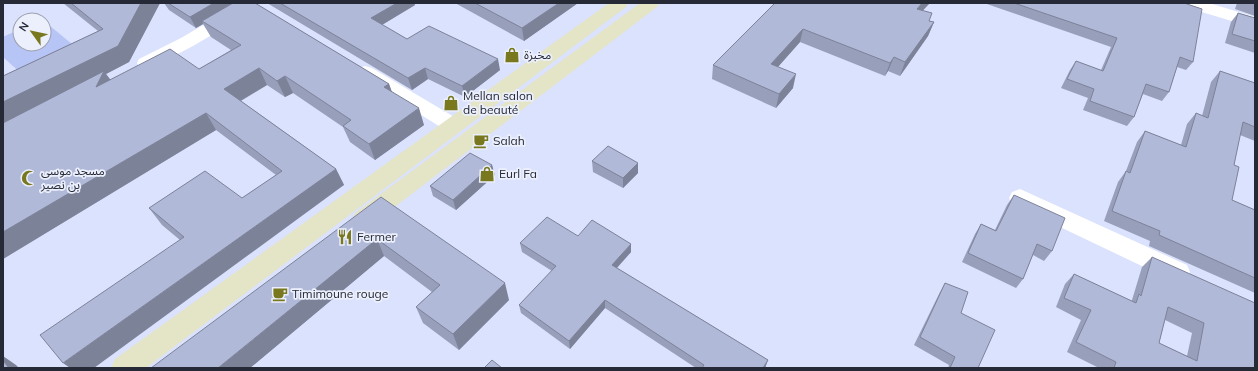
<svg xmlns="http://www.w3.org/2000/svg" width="1258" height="371" viewBox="0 0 1258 371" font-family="Mulish,'Noto Sans Arabic',sans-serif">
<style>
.green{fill:#b7c4f6}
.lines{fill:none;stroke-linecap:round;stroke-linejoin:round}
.street{fill:#fff;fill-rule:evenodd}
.secondary{fill:#e4e4c7;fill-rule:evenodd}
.wall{fill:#989fbb;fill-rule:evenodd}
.shaded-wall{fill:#7c8298}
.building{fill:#b1b9d9;stroke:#7c8298;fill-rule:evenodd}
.labels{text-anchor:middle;stroke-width:3.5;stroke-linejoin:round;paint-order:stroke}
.poi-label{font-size:12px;fill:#262936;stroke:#ecf0fd;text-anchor:start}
</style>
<rect width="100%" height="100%" fill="#dbe2fd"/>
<path class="green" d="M44 21 78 49 23 75 3 57V37L20 29V44H44Z"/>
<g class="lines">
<path class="street" d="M1183 3H1209L1255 17V28L1185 7Z
M233 10 239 11 242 15 239 19 193 46 153 67 146 69 139 67 137 63 139 59 181 38 227 11Z
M365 66 372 68 461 121 464 126 461 131 454 133 447 131 358 76 356 72 358 68Z
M1020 189 1187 265 1190 272 1187 279 1178 282 1169 279 1012 204 1009 198 1012 192Z"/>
<path class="secondary" d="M609 3H628L626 7 146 368H111L115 359Z
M640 3H659L657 7 371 225 363 228 355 225 352 219 355 213Z"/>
</g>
<path class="wall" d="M63 3H160L129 62 106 74 110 80 199 69 231 50 211 37 203 24 196 28 169 10 164 3H255L389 84 392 92 424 125 375 160 350 142 343 127 293 93 285 97 267 85 241 101 336 169 344 185 180 240 162 225 149 208 242 198 276 175 216 130 3 259V76L98 31Z
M267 3H414L415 5 382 25 407 39 500 70 465 97 428 79 412 90Z
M455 3H578L524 41Z
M775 3 923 10 929 21 934 22 928 36 900 76 888 71 885 76 800 42 778 67 793 88 776 108 712 79 713 65Z
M984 3H1184L1193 62 1186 70 1177 67 1169 92 1162 101 1143 94 1134 117 1127 126 1083 110 1088 98 1061 88 1070 70 1076 61 1101 70 1111 47Z
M1237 3H1255V16L1235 9Z
M1238 13 1255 18V53L1225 43 1231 22Z
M1220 71 1255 87V141L1240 135 1234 165 1232 200 1255 210V293L1149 246 1150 241 1104 221 1118 182 1126 171 1137 142 1145 131 1181 145 1187 124 1196 113 1202 116 1211 82Z
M592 161 638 173 623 188 593 172Z
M492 165 495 175 456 210 433 196 430 186Z
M1014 195 1052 251 1044 261 1033 255 1023 279 1016 288 962 262 975 234 981 224 995 230 1007 205Z
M381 197 509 300 459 350 423 323 416 307 432 292 384 256 250 368Z
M578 236 631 252 617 268 768 360 765 368H696L605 308 570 349 521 313 519 305 552 271 522 252 520 243Z
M1152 257 1255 368H1099L1067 352 1081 320 1056 307 1065 284 1074 274 1132 301V300L1142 267ZM1165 320 1192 333 1187 356 1159 343Z
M945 283 961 313 978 368H948L949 365 914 345 940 292Z"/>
<path class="shaded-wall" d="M141 3H160L129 62 106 74 117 88 3 126V102Z
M214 3H251L202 21 203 24 196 28 190 17Z
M397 3H414L415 5 375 29 371 18Z
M559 3H578L524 41 522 28Z
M922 3H930L912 22 917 9Z
M934 22 928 36 900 76 905 62Z
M803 29 800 42 768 78 771 64Z
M894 57 888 71 885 76 890 63Z
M498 59 500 70 465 97 462 86Z
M259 68 267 85 233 105 224 89Z
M425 68 428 79 412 90 408 78Z
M796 74 793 88 776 108 779 94Z
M285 76 293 93 285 97 277 81Z
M389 84 395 101 384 87Z
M419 108 424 125 375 160 369 144Z
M206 113 216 130 3 259V232Z
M638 163V173L623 188V178Z
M492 165 495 175 456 210 453 200Z
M336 169 344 185 94 368H70L63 363Z
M377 239 384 256 250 368H218Z
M631 244V252L612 273V265Z
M505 283 509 300 459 350 453 334Z
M605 300V308L570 349 569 341Z
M3 356 16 365 19 368H9L3 361Z
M768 360 765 368H763Z"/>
<path class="building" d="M71 3H141L118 46 3 102V76L103 29Z
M168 3H214L190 17Z
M233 3H255L389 84 384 87 419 108 369 144 343 126 351 120 285 76 277 81 259 68 224 89 336 169 63 363 40 335 184 237 149 208 205 171 242 198 282 171 206 113 3 232V123L104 71 96 87 170 49 199 69 241 45 202 21Z
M280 3H397L371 18 407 39 429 26 498 59 462 86 425 68 408 78Z
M475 3H559L522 28Z
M775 3H922L917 9 932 13 929 21 934 22 905 62 894 57 890 63 803 29 771 64 796 74 779 94 713 65Z
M1014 3H1184L1202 9 1193 62 1180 57 1169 92 1146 84 1134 117 1090 101 1094 89 1067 79 1076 61 1103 71 1117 38Z
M1238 13 1255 18V41L1232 34Z
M1220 71 1255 83V127L1243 122 1234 165 1239 167 1232 200 1255 210V278L1159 235 1160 231 1112 211 1126 171 1130 173 1145 131 1186 147 1196 113 1208 118Z
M608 146 638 163 623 178 592 161Z
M470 153 492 165 453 200 430 186Z
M1014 195 1065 218 1052 251 1037 244 1023 279 968 253 981 224 996 231Z
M381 197 505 283 453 334 416 307 440 285 377 239 218 368H151Z
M547 217 578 236 592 220 631 244 612 265 768 360 763 368H702L704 365 605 300 569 341 519 305 556 266 520 243Z
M1152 257 1255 303V368H1114L1116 362 1076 342 1091 310 1064 298 1074 274 1136 303 1139 294 1141 296ZM1168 307 1204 323 1197 361 1159 343Z
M945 283 968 292 961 313 995 330 978 368H950L955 357 920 337Z
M492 360 502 368H484Z
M3 361 9 368H3Z"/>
<defs>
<g id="shop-bare" transform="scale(1.2)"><path d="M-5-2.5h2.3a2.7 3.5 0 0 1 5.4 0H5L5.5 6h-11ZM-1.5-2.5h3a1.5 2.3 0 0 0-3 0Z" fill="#79781f" stroke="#ecf0fd" stroke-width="2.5" paint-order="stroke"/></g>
<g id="cafe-bare" transform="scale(1.2)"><path d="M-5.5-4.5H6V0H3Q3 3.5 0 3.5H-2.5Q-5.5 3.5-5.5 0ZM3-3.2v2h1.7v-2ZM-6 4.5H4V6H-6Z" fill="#79781f" stroke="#ecf0fd" stroke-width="2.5" paint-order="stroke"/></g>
<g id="mosque-bare" transform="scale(1.2)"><path d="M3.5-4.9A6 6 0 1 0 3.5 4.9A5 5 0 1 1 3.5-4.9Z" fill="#79781f" stroke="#ecf0fd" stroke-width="2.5" paint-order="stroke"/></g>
<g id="restaurant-bare" transform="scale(1.2)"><path d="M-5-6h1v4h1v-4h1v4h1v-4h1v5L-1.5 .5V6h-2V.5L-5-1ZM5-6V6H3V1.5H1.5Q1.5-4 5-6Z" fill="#79781f" stroke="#ecf0fd" stroke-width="2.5" paint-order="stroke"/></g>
</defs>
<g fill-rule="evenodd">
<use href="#shop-bare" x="512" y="55"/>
<use href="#shop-bare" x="451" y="103"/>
<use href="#cafe-bare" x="481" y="141"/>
<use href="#shop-bare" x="487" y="174"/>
<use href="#mosque-bare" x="29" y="178"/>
<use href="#restaurant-bare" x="345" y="237"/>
<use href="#cafe-bare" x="280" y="294"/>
</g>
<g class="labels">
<g class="poi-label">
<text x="524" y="59">مخبزة</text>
<text x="463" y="100">Mellan salon<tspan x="463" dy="14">de beauté</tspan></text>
<text x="493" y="145">Salah</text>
<text x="41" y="175">مسجد موسى<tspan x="41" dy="14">بن نصير</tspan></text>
<text x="499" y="178">Eurl Fa</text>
<text x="357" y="241">Fermer</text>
<text x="292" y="298">Timimoune rouge</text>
</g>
</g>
<rect width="1258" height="371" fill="none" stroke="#262936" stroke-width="8"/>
<g transform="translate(32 32) rotate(303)"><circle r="19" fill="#ecf0fd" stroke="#9da0ad"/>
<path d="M0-3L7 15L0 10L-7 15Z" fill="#79781f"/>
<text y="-6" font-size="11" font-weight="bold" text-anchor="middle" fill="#262936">N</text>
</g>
</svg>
